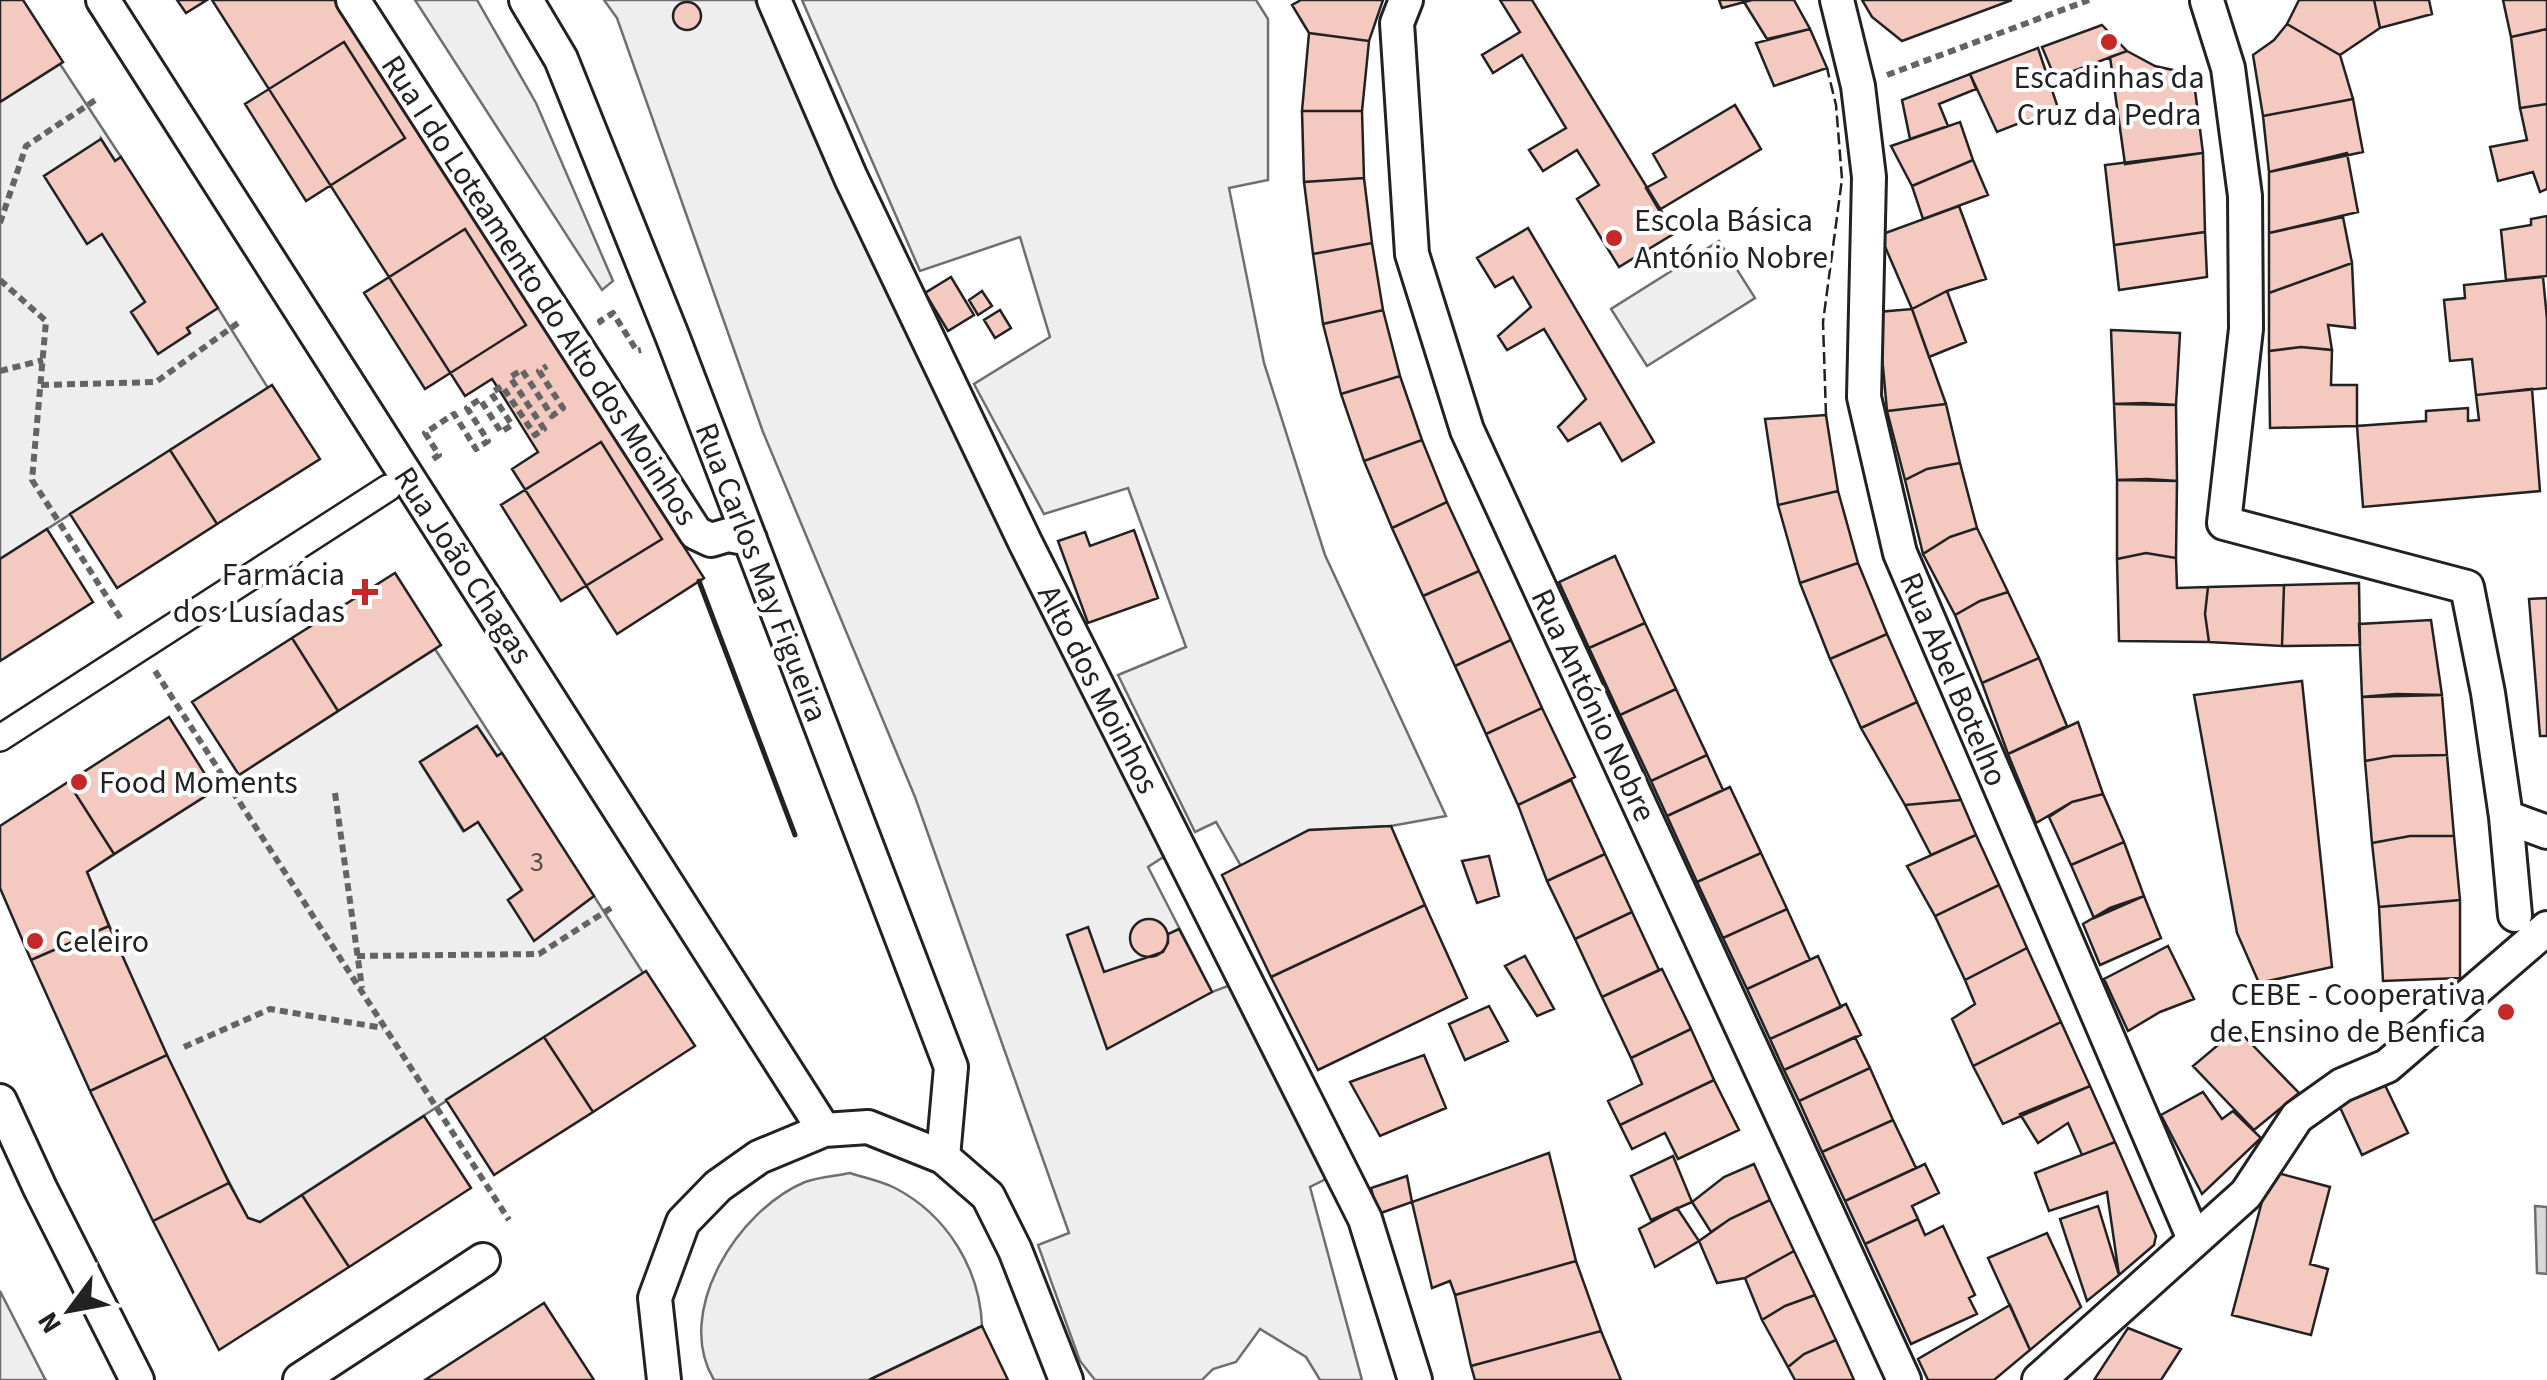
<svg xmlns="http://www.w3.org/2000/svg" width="2547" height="1380" viewBox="0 0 2547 1380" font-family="'Source Sans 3',sans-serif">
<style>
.green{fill:#eee;stroke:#6f6f6f;stroke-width:2.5}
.water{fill:#d9d9d9;stroke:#6f6f6f;stroke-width:2.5}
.building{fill:#f3c9c0;stroke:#222;stroke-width:2.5}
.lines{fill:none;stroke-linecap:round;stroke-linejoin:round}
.pedestrian-casing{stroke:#222;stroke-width:30}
.minor-casing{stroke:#222;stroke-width:38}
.path{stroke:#646464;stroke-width:6;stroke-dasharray:8 5;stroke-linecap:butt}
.pedestrian{stroke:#fff;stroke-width:25}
.minor{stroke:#fff;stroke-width:32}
.fence{stroke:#222;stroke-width:2.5;stroke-dasharray:12 5;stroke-linecap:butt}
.wall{stroke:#222;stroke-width:5}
.poi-dot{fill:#c62828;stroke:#fff;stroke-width:4}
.labels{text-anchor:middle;stroke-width:8;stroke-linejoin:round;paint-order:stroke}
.number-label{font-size:28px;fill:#564c4a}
.poi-label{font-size:32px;fill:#222;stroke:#fff;text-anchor:start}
.street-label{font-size:32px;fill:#222;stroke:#fff}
</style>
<rect width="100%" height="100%" fill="#fff"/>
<path class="green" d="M415 0H477L536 103 613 281 602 290Z
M604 0H755L1088 706 1171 852 1148 867 1212 992 1233 984 1332 1176 1310 1187 1362 1380H1320L1306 1357 1260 1329 1236 1362 1213 1369 1202 1380H1095L1080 1361 1038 1245 1069 1233 915 797 763 432 617 18Z
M802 0H1256L1268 19V180L1229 188 1264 363 1325 555 1446 816 1391 826 1309 830 1241 866 1216 822 1195 832 1118 675 1186 647 1128 488 1044 514 974 384 1050 337 1020 237 920 271Z
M60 64 121 157 115 161 101 139 102 234 190 333 187 328 218 308 268 388 0 559V102Z
M1719 241 1755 298 1647 366 1611 309Z
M435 649 502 753 497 756 477 726 420 762 463 831 478 822 522 890 508 900 535 940 594 896 643 973 260 1222 248 1218C188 1106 135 990 87 872Z
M850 1173C865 1178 881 1181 895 1188 947 1215 980 1269 982 1326L869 1380H714C673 1312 738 1210 805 1182 818 1177 836 1176 850 1173Z
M0 1291 45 1379 46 1380H0Z"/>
<path class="water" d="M2535 1206 2547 1207V1274L2537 1273Z"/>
<path class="building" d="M0 0H23L63 62 0 102Z
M177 0H207L186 13Z
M212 0H335L704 578 617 634 512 469 538 452 498 388 492 379 465 396Z
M1301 0H1383L1369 41 1309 33 1292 5Z
M1500 0H1532L1675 233 1619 267 1577 199 1599 185 1577 150 1543 171 1529 150 1566 128 1522 55 1493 73 1482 55 1520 32Z
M1719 0H1752L1722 8Z
M1752 0H1794L1810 29 1767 39 1744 2Z
M1862 0H2012L1902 41 1872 17Z
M2299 0H2374L2380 28 2340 55 2287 24Z
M2374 0H2429L2432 14 2380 28Z
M2503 0H2547V29L2511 37Z
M673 16a14 14 0 1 1 28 0a14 14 0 1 1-28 0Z
M2287 24 2340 55 2353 99 2263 116 2253 55 2274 40Z
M2102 25 2127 51 2055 78 2042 47Z
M1810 29 1827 68 1774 86 1756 43Z
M2547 29V104L2520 108 2511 37Z
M1309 33 1369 41 1362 111H1302Z
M344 42 405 138 306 201 245 104Z
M2038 48 2058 108 1997 132 1970 74Z
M2127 51 2155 66 2186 73 2194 82 2203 153 2125 164 2110 57Z
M1970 74 1976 89 1939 104 1948 126 1910 139 1902 100Z
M2353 99 2363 152 2269 172 2263 116Z
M2547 104V189L2540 192 2533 172 2498 181 2490 147 2527 140 2520 108Z
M1735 105 1761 149 1659 210 1646 188 1666 177 1653 154Z
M1302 111H1362L1364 178 1304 182Z
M1960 122 1973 160 1912 186 1891 146Z
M101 139 115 161 121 157 218 308 187 328 190 333 158 354 131 312 145 302 102 234 87 244 44 176Z
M2203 153 2205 232 2114 245 2105 165Z
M2347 153 2358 212 2269 233V172Z
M1973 160 1988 195 1923 219 1912 186Z
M1364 178 1372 243 1313 254 1304 182Z
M1959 206 1986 279 1947 291 1912 309 1880 235Z
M2547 216V276L2506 280 2501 230 2531 225V219Z
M2343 217 2352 263 2269 293V233Z
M1528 228 1654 442 1622 461 1600 423 1568 441 1558 427 1586 399 1544 329 1507 350 1498 336 1531 307 1513 277 1495 287 1477 258Z
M465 229 526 325 425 389 364 293Z
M2205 232 2207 277 2119 290 2114 245Z
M1372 243 1383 310 1323 324 1313 254Z
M2352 263 2355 328 2328 325 2332 350 2301 347 2269 351V293Z
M951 277 974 315 948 331 925 293Z
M2543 277 2547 319V388L2476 395 2472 359 2450 361 2444 300 2465 298 2464 285Z
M982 291 992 306 978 315 969 300Z
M1947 291 1966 342 1929 357 1912 309Z
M1912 309 1946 404 1887 411 1878 312Z
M1000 310 1011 328 995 338 984 320Z
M1383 310 1400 376 1341 394 1323 324Z
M2111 330 2180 333 2176 405 2114 404Z
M2301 347 2332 350 2331 385H2357V426L2270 428 2269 351Z
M1400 376 1422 440 1364 461 1341 394Z
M272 385 320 459 217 524 170 450Z
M2532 389 2540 491 2363 507 2357 426 2426 421V411L2468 408V421L2479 420 2476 395Z
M2144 403 2176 405 2177 481 2117 480 2114 404Z
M1946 404 1960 463 1927 469 1905 480 1887 411Z
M1826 415 1838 491 1778 505 1765 419Z
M1422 440 1447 502 1392 528 1364 461Z
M601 442 662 539 561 601 501 505Z
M170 450 217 524 117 588 70 514Z
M1960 463 1977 528 1950 537 1923 554 1905 480 1927 469Z
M2147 479 2177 481 2176 558 2146 553 2117 559V480Z
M1838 491 1858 563 1800 583 1778 505Z
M1447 502 1479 571 1423 596 1392 528Z
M1977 528 2008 592 1980 601 1955 615 1923 554 1950 537Z
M47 529 93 602 0 661V559Z
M1134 530 1158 598 1088 623 1058 541 1085 532 1090 546Z
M2146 553 2176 558 2177 588 2208 587 2205 614 2209 642 2119 641 2117 559Z
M1615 556 1645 623 1589 648 1559 582Z
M1858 563 1887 634 1830 659 1800 583Z
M1479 571 1511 640 1455 666 1423 596Z
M395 573 441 645 338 711 292 638Z
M2359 583 2360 645 2282 646 2284 585Z
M2284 585 2282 646 2209 642 2205 614 2208 587Z
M2008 592 2039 658 1982 683 1955 615 1980 601Z
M2547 598V736H2540L2529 599Z
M2431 620 2442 695 2362 697 2359 624Z
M1645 623 1676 689 1620 715 1589 648Z
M1887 634 1917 702 1861 728 1830 659Z
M292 638 338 711 239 775 192 702Z
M1511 640 1542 708 1486 734 1455 666Z
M2039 658 2067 726 2008 754 1982 683Z
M2302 681 2332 967 2259 983 2237 933 2194 695Z
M1676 689 1707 755 1651 781 1620 715Z
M2396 694 2442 695 2447 755 2393 756 2365 761 2362 697Z
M1917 702 1961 800 1905 805 1861 728Z
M1542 708 1575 777 1518 805 1486 734Z
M169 717 215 790 114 854 68 782Z
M2078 722 2103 794 2072 802 2036 823 2008 754Z
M477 726 497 756 502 753 594 896 534 941 508 900 522 890 478 822 464 831 420 762Z
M1707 755 1723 790 1667 816 1651 781Z
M2447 755 2454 836H2410L2372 843 2365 761 2393 756Z
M1571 780 1605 854 1547 881 1518 805Z
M68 782 114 854 87 872 109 926 31 960 0 888V826Z
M1730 787 1761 853 1697 882 1667 816Z
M2103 794 2124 842 2071 865 2049 817 2072 802Z
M1961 800 1976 835 1931 855 1905 805Z
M1391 826 1425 905 1271 977 1222 875 1309 830Z
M1976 835 1999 885 1935 916 1907 866Z
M2410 836H2454L2460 900 2379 907 2372 843Z
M2124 842 2144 896 2094 918 2071 865Z
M1761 853 1787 909 1723 938 1697 882Z
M1605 854 1632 912 1575 939 1547 881Z
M1489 856 1499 896 1477 903 1462 861Z
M1999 885 2027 948 1965 980 1935 916Z
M2144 896 2161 938 2100 965 2083 924 2110 908Z
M2460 900V978L2383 981 2379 907Z
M1425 905 1467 998 1318 1070 1271 977Z
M1787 909 1810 960 1747 989 1723 938Z
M1632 912 1659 970 1602 997 1575 939Z
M1130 938a19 19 0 1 1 38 0a19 19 0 1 1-38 0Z
M109 926 167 1055 90 1091 31 960Z
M1088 927 1104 972 1163 952 1168 943V934L1179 929 1212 992 1107 1049 1067 935Z
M2168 946 2194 999 2160 1012 2128 1031 2104 979Z
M2027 948 2061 1022 1973 1066 1952 1019 1975 1004 1965 980Z
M1525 956 1554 1009 1537 1016 1505 966Z
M1818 956 1841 1007 1770 1039 1747 989Z
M1662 969 1691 1029 1631 1058 1602 997Z
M646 971 695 1046 593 1112 544 1037Z
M1846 1004 1861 1035 1784 1070 1770 1039Z
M1489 1006 1508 1041 1465 1060 1449 1024Z
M2061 1022 2090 1086 2003 1124 1973 1066Z
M1691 1029 1714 1080 1620 1125 1608 1101 1642 1084 1631 1058Z
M2237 1029 2299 1093 2254 1130 2193 1066Z
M544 1037 593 1112 494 1175 446 1100Z
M1855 1037 1870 1068 1799 1101 1784 1070Z
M167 1055 229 1183 153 1221 90 1091Z
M1424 1055 1446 1108 1380 1136 1350 1082Z
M1870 1068 1893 1120 1822 1152 1799 1101Z
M1714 1080 1739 1130 1678 1159 1665 1133 1632 1149 1620 1125Z
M2383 1081 2408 1133 2362 1155 2338 1103Z
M2090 1086 2115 1142 2082 1155 2068 1123 2038 1143 2020 1114Z
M2203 1092 2222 1119 2233 1111 2261 1138 2202 1194 2161 1115Z
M424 1116 471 1188 349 1267 302 1195Z
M1893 1120 1916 1168 1845 1201 1822 1152Z
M2115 1142 2156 1236 2154 1245 2119 1275 2107 1192 2049 1211 2035 1173Z
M1549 1153 1576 1261 1455 1295 1450 1281 1432 1288 1412 1202Z
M1673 1156 1692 1202 1651 1220 1631 1176Z
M1754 1164 1770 1200 1730 1219 1711 1232 1692 1202 1724 1177Z
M1925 1164 1939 1193 1912 1206 1918 1219 1865 1244 1845 1201Z
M2270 1171 2330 1187 2310 1264 2328 1269 2311 1335 2232 1315Z
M1407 1176 1412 1202 1378 1214 1371 1188Z
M229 1183 248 1218 260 1222 302 1195 349 1267 219 1350 153 1221Z
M1770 1200 1794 1251 1745 1278 1717 1283 1699 1241 1730 1219Z
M2098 1206 2119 1275 2087 1301 2060 1219Z
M1677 1208 1699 1241 1655 1267 1639 1229Z
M1918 1219 1925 1235 1943 1226 1975 1295 1969 1298 1977 1314 1911 1344 1865 1244Z
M2047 1233 2081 1307 2030 1350 1988 1258Z
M1794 1251 1815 1295 1785 1306 1762 1320 1745 1278Z
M1576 1261 1601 1331 1471 1366 1455 1295Z
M1815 1295 1836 1340 1804 1354 1788 1367 1762 1320 1785 1306Z
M544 1303 594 1380H425Z
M2010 1305 2030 1350 1994 1380H1928L1918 1359Z
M982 1326 1008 1380H869Z
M2128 1328 2181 1349 2161 1380H2094Z
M1601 1331 1621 1380H1475L1471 1366Z
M1836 1340 1854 1380H1795L1788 1367 1804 1354Z"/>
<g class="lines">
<g class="pedestrian-casing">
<path id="pedestrian" d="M0 738 388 488"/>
</g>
<g class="minor-casing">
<path id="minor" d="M103 0 824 1130
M353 0 696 533 711 540 728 535 750 539
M526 0 561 59 673 338 951 1067 943 1157
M774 0 851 178 1025 542 1365 1219 1415 1380
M1406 0 1397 23 1412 254 1467 430 1904 1380
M1837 0 1858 86 1869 177 1864 397 1900 553 2194 1239
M2207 1 2228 68 2245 196 2246 329 2224 523 2467 587 2488 693 2506 817 2547 832
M2506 817 2515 915
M0 1101 40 1188 137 1380
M300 1380 483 1260
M664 1380 655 1298 683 1222 718 1186 759 1157 824 1130 868 1127 943 1157 988 1196 1015 1250 1066 1380
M2039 1380 2246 1194 2297 1117 2342 1085 2387 1066 2547 928"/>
</g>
<path class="path" d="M1887 75 2089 0
M0 223 26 146 97 99
M0 280 46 321 32 480 123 622
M602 324 600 321 613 313 637 351 641 350
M0 371 43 360
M41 385 156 382 238 323
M433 459 439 455 425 433 454 414 476 449 488 441 467 408 480 399 501 432 512 425 491 393 502 386 535 435 544 429 510 377 522 370 552 416 563 408 539 371 547 366
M155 671 509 1220
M335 793 362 988
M357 956 539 954 611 908
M184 1047 270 1009 383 1028"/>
<use href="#pedestrian" class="pedestrian"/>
<use href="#minor" class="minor"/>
<path class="fence" d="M1826 415 1823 322 1842 179 1836 105 1827 68"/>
<path class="wall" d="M699 581 795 835"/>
</g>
<g class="poi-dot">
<circle cx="2109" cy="42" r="10"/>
<circle cx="1614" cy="238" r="10"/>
<path d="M360 577h10v10h10v10h-10v10h-10v-10h-10v-10h10z"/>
<circle cx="79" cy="782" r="10"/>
<circle cx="35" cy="941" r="10"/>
<circle cx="2506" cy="1012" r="10"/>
</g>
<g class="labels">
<g class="number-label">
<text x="537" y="871">3</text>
</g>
<g class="poi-label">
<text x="2109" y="88" text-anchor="middle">Escadinhas da<tspan x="2109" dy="37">Cruz da Pedra</tspan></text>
<text x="1634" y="231">Escola Básica<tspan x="1634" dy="37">António Nobre</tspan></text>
<text x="345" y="585" text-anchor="end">Farmácia<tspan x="345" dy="37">dos Lusíadas</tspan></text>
<text x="99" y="793">Food Moments</text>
<text x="55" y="952">Celeiro</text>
<text x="2486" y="1005" text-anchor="end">CEBE - Cooperativa<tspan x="2486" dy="37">de Ensino de Benfica</tspan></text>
</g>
<g class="street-label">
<text transform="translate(540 290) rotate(57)" y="11">Rua I do Loteamento do Alto dos Moinhos</text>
<text transform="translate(464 565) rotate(57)" y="11">Rua João Chagas</text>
<text transform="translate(762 572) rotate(69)" y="11">Rua Carlos May Figueira</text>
<text transform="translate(1954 679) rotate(67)" y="11">Rua Abel Botelho</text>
<text transform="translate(1099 689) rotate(63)" y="11">Alto dos Moinhos</text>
<text transform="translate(1594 705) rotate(65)" y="11">Rua António Nobre</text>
</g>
</g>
<g transform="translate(70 1310) rotate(238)" stroke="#ffffff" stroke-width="8" paint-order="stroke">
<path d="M0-8L18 38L0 25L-18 38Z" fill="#222222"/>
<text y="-15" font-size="28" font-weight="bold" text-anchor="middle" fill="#222222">N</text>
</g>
</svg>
